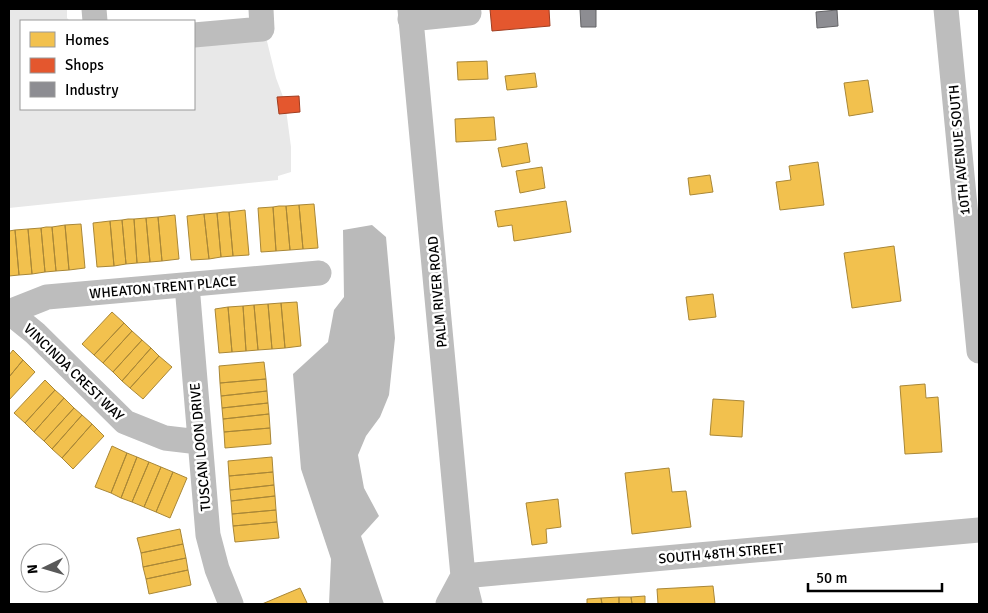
<svg xmlns="http://www.w3.org/2000/svg" width="988" height="613" viewBox="0 0 988 613" font-family="Signika,sans-serif">
<style>
.green{fill:#e8e8e8}
.water{fill:#bababa}
.homes{fill:#f2c14e;stroke:#a98737}
.shops{fill:#e4572e;stroke:#a03d20}
.industry{fill:#8d8d92;stroke:#636366}
.lines{fill:none;stroke-linecap:round;stroke-linejoin:round}
.minor{stroke:#bdbdbd;stroke-width:25}
.labels{text-anchor:middle;stroke-width:5;stroke-linejoin:round;paint-order:stroke}
.street-label{font-size:14px;fill:#000;stroke:#fff}
</style>
<rect width="100%" height="100%" fill="#fff"/>
<path class="green" d="M9 9H67V18L70 21H21V109H194V30L264 29 276 78 285 102 291 147V172L278 176V180L9 208Z"/>
<path class="water" d="M372 225 386 237 395 338 389 395 380 417 366 436 358 455 364 488 379 516 361 536 384 604H329L331 559 301 469 293 374 328 342 334 310 344 297 343 230Z"/>
<path class="homes" d="M487 61 488 79 458 80 457 62Z
M535 73 537 87 507 90 505 76Z
M868 80 873 112 849 116 844 83Z
M494 117 496 140 456 142 455 119Z
M527 143 530 162 502 167 498 148Z
M818 162 824 205 780 210 776 182 791 180 789 166Z
M542 167 545 188 520 193 516 171Z
M710 175 713 192 690 195 688 178Z
M566 201 571 232 514 241 512 225 498 227 495 211Z
M314 204 318 248 303 249 299 205Z
M299 205 303 249 290 250 286 206Z
M279 206H286L290 250 276 251 273 207Z
M273 207 276 251 261 252 258 208Z
M245 210 249 255 233 256 229 212Z
M223 212H229L233 256 221 257 217 213Z
M217 213 221 257 209 259 204 214Z
M204 214 209 259 191 260 187 216Z
M175 215 179 259 162 261 158 217Z
M158 217 162 261 150 262 146 218Z
M146 218 150 262 137 263 134 219Z
M128 219H134L137 263 126 264 122 220Z
M122 220 126 264 114 266 110 221Z
M110 221 114 266 97 267 93 223Z
M81 224 85 268 69 270 65 225Z
M65 225 69 270 56 271 52 227Z
M46 227H52L56 271 45 272 41 228Z
M41 228 45 272 32 274 28 229Z
M28 229 32 274 19 275 15 230Z
M15 230 19 275 9 276V231Z
M894 246 901 301 852 308 844 253Z
M713 294 716 317 689 320 686 297Z
M297 302 301 346 285 348 281 303Z
M281 303 285 348 272 349 268 304Z
M268 304 272 349 258 350 254 305Z
M254 305 258 350 246 351 243 306Z
M243 306 246 351 232 352 228 307Z
M228 307 232 352 219 353 215 309Z
M112 312 124 323 94 355 82 344Z
M124 323 132 331 103 363 94 355Z
M132 331 142 340 113 372 103 363Z
M142 340 151 348 122 381 113 372Z
M151 348 159 356 130 388 122 381Z
M13 350 23 360 9 377V355Z
M159 356 172 367 143 399 130 388Z
M23 360 35 372 9 400V377Z
M264 362 266 379 220 383 219 366Z
M266 379 267 391 221 396 220 383Z
M45 380 55 390 25 423 14 413Z
M925 384 926 398 938 397 942 452 905 454 900 386Z
M55 390 64 398 34 432 25 423Z
M267 391 268 403 222 408 221 396Z
M64 398 74 408 44 441 34 432Z
M713 399 744 401 742 437 710 435Z
M268 403 269 414 223 419 222 408Z
M74 408 82 415 52 449 44 441Z
M269 414 270 428 224 432 223 419Z
M82 415 92 424 62 458 52 449Z
M92 424 104 436 73 469 62 458Z
M270 428 271 444 225 448 224 432Z
M112 446 127 453 111 493 95 487Z
M127 453 137 457 121 498 111 493Z
M137 457 149 462 132 502 121 498Z
M272 457 273 472 229 476 228 461Z
M149 462 161 467 144 507 132 502Z
M161 467 173 472 156 512 144 507Z
M669 468 672 492 686 491 691 527 632 534 625 473Z
M173 472 187 478 170 518 156 512Z
M273 472 274 485 230 490 229 476Z
M274 485 275 496 231 501 230 490Z
M275 496 276 510 232 514 231 501Z
M558 499 561 527 546 529 547 543 532 545 526 503Z
M276 510 277 522 233 526 232 514Z
M277 522 279 538 235 542 233 526Z
M180 529 183 544 141 553 137 538Z
M183 544 186 558 143 567 141 553Z
M186 558 188 570 146 579 143 567Z
M188 570 191 585 149 594 146 579Z
M713 586 715 604H658L657 589Z
M300 588 307 603 304 604H262Z
M645 596V604H632L631 597Z
M619 597V604H602L601 598Z
M619 597H631L632 604H619Z
M601 598 602 604H587V599Z"/>
<path class="shops" d="M490 9H549L550 26 492 31Z
M299 96 300 112 279 114 277 97Z"/>
<path class="industry" d="M580 9H596V27H581Z
M837 10 838 26 817 28 816 12Z"/>
<g class="lines">
<path class="minor" d="M94 9 95 21
M410 9 463 576 470 604
M946 9 979 351
M410 19 469 13 468 9
M194 35 262 29 261 9
M187 285 208 535 217 569 231 604
M9 312 47 297 319 273
M9 312 35 333 125 422 165 438 199 442
M463 576 979 530
M448 604 463 576"/>
</g>
<g class="labels">
<g class="street-label">
<text transform="translate(959 150) rotate(-95)" y="5">10TH AVENUE SOUTH</text>
<text transform="translate(163 287) rotate(-5)" y="5">WHEATON TRENT PLACE</text>
<text transform="translate(437 292) rotate(-95)" y="5">PALM RIVER ROAD</text>
<text transform="translate(74 372) rotate(44)" y="5">VINCINDA CREST WAY</text>
<text transform="translate(200 447) rotate(-95)" y="5">TUSCAN LOON DRIVE</text>
<text transform="translate(721 553) rotate(-5)" y="5">SOUTH 48TH STREET</text>
</g>
</g>
<rect width="988" height="613" fill="none" stroke="#000000" stroke-width="20"/>
<rect x="20" y="20" width="175" height="90" fill="#ffffff" stroke="#999999"/>
<rect x="30" y="32" width="25" height="15" fill="#f2c14e" stroke="#999999"/>
<text x="65" y="45" font-size="15" fill="#000000">Homes</text>
<rect x="30" y="58" width="25" height="15" fill="#e4572e" stroke="#999999"/>
<text x="65" y="70" font-size="15" fill="#000000">Shops</text>
<rect x="30" y="82" width="25" height="15" fill="#8d8d92" stroke="#999999"/>
<text x="65" y="95" font-size="15" fill="#000000">Industry</text>
<g transform="translate(45 568) rotate(265)"><circle r="24" fill="#ffffff" stroke="#999999"/>
<path d="M0-4L9 19L0 12L-9 19Z" fill="#595959"/>
<text y="-8" font-size="14" font-weight="bold" text-anchor="middle" fill="#000000">N</text>
</g>
<path d="M808 583v8h134v-8" fill="none" stroke="#000000" stroke-width="2.5"/>
<text x="816" y="583" font-size="15" fill="#000000" stroke="#ffffff" stroke-width="4" paint-order="stroke">50 m</text>
</svg>
